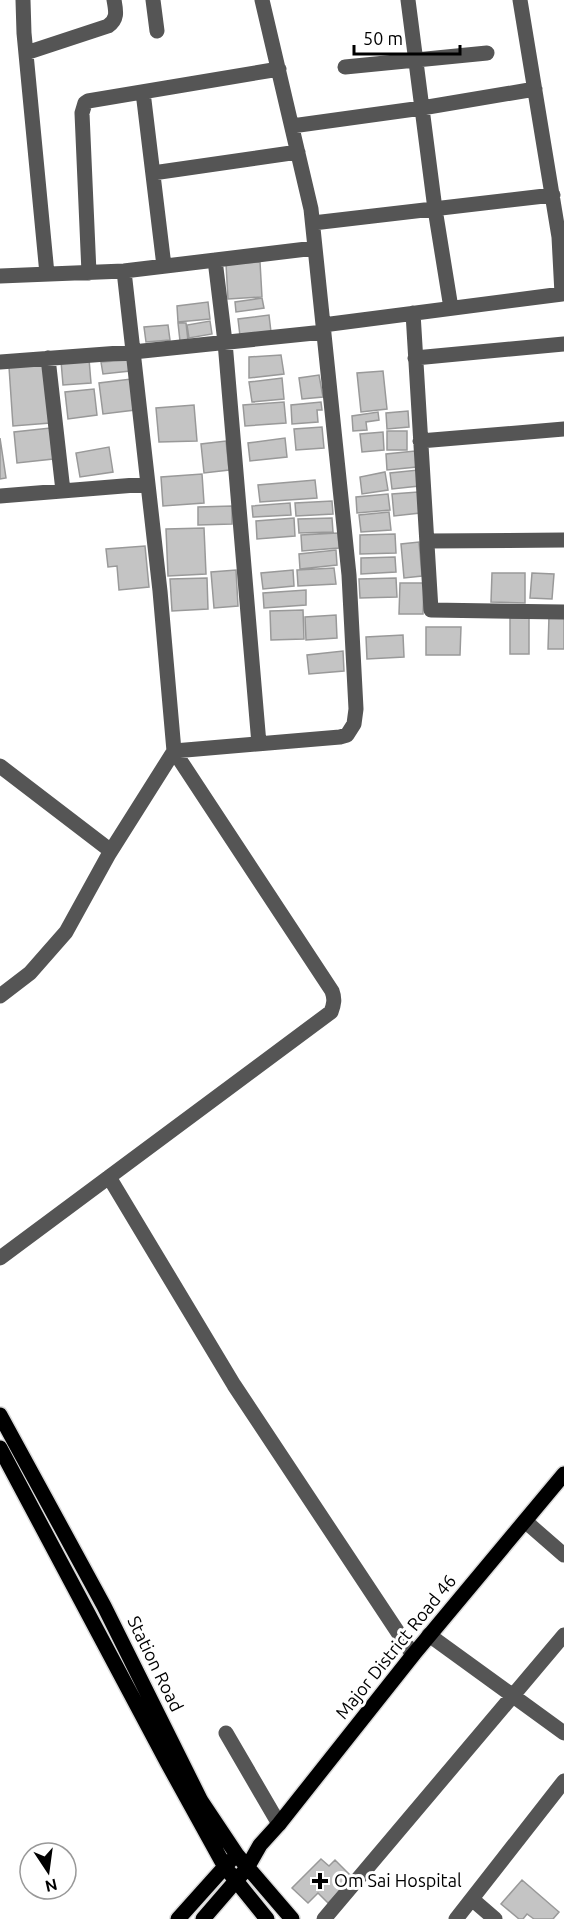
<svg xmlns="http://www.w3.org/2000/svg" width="564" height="1919" viewBox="0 0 564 1919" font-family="Ubuntu,sans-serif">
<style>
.building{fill:#c4c4c4;stroke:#999;stroke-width:1.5}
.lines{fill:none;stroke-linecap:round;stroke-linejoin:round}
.major-casing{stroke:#dbdbdb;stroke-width:18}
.minor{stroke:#555;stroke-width:15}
.major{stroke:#000;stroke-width:15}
.poi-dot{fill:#000;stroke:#fff;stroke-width:2}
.labels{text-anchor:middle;stroke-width:6;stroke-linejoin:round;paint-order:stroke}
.street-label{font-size:18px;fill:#000;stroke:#fff}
.poi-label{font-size:18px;fill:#000;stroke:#fff;text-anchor:start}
</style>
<rect width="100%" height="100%" fill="#fff"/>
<path class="building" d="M260 262 262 297 228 299 226 264Z
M262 298 264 308 236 312 235 302Z
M208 302 210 319 178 322 177 306Z
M269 315 271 332 240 336 238 319Z
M210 321 212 334 189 338 187 325Z
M178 323H186L188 341H180Z
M168 325 170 340 146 342 144 327Z
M281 355 284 374 249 378V357Z
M89 359 91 383 63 385 61 361Z
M129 360 130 371 103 374 101 362Z
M46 365 50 423 13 426 9 367Z
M383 371 387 409 361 412 357 373Z
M319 375 323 397 302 399 299 378Z
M282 378 284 399 252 402 249 382Z
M131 379 135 410 103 414 99 383Z
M94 389 97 415 68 419 65 392Z
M284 402 286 423 245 426 243 405Z
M321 402 322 410H317L318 422 292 424 291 405Z
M194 405 197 441 159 442 156 408Z
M408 411 409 427 387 429 386 413Z
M378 412 379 420 366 422 367 430 353 431 352 416Z
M322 427 324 448 296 450 294 429Z
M50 428 53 459 17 463 14 432Z
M387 431H407V450H387Z
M383 432 384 450 362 452 360 434Z
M0 438 6 478 0 479Z
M285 438 287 457 250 461 248 443Z
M226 441 229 470 204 473 201 444Z
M109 447 113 472 80 477 76 453Z
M415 451 417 467 387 470 386 454Z
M418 470 419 486 392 489 390 473Z
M385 472 388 490 362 494 360 477Z
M202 474 204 503 163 506 161 477Z
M315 480 317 498 260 502 258 485Z
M418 492 420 513 394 516 392 494Z
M388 494 390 510 357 513 356 497Z
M332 501 333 514 296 516 295 503Z
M290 503 291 515 253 517 252 506Z
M232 506V524L198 525V507Z
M389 512 391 530 361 532 359 515Z
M294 518 295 536 257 539 256 521Z
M332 518 333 532 299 533 298 519Z
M204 528 206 574 168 576 166 529Z
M338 533 339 548 302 551 301 535Z
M395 534 396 553 360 554V535Z
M419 542 422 576 404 578 401 544Z
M145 546 149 587 119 590 117 566 108 567 106 549Z
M336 550 337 565 300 569 299 554Z
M395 557 396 572 361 574V558Z
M334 568 336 584 298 586 297 570Z
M236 570 238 606 214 608 211 572Z
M293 570 294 586 263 589 261 573Z
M492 573H525V603L491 602Z
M532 573 554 574 552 599 530 598Z
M207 578 208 609 172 611 170 579Z
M396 578 397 597 360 598 359 579Z
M400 583H424L423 614H399Z
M306 590V605L264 608 263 593Z
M303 610 304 639 271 640 270 611Z
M336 615 337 638 306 640 305 617Z
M549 616 564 617V649H548Z
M510 618H529V654H510Z
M426 627H461L460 655H426Z
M403 635 404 657 367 659 366 637Z
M343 651 344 671 309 674 307 655Z
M321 1859 329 1866 335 1860 353 1878 328 1903 318 1893 308 1903 292 1888Z
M522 1880 559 1912 553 1919H534L527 1914 523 1919H519L501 1904Z"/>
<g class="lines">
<g class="major-casing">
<path id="major" d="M0 1415 104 1606 201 1801 237 1855 292 1919
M0 1448 167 1762 225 1867 267 1919
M178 1919 230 1861
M203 1919 247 1868 260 1845 279 1824 413 1655 564 1474"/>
</g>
<path class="minor" d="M23 0 24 33 47 274
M153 0 157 31
M408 0 435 209 451 308
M520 0 559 237
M26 53 108 26C118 19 116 11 114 0
M345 67 487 53
M143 92 164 266
M292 126 422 108 535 89
M153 173 298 152
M313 223 553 195
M215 260 225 342 259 744
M89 273 82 113 85 103 88 101 279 69
M0 276 124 271 315 248
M413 313 431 610 564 612
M323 325 562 294 559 237 564 236
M48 358 63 491
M415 358 564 344
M0 362 133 352 324 332
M420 441 564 429
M0 496 148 484
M427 541 564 540
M0 766 111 851
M0 996 30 973 66 932 109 854 174 751 160 591 124 271
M109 1177 234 1385 413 1655
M0 1258 331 1012C334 1004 335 999 332 991L174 751 340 737 347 735 354 724 356 709 349 575 311 209 262 0
M525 1521 564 1555
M429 1635 564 1733
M226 1733 279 1824
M473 1900 495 1919
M324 1919 564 1635
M456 1919 564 1781"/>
<use href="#major" class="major"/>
</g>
<path class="poi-dot" d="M317 1872h6v6h6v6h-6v6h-6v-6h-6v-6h6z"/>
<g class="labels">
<g class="street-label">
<text transform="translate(396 1647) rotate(-51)" y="6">Major District Road 46</text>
<text transform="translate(155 1664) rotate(64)" y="6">Station Road</text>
</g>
<g class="poi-label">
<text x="334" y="1887">Om Sai Hospital</text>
</g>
</g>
<g transform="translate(48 1871) rotate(167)"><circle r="28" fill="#ffffff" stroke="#999999" stroke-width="1.5"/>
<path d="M0-4.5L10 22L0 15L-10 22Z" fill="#000000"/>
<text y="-9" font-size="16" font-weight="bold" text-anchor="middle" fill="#000000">N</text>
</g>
<path d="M354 45v9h106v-9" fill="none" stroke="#000000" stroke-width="3"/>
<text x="363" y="45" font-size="18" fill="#000000" stroke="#ffffff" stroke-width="4.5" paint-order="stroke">50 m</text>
</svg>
